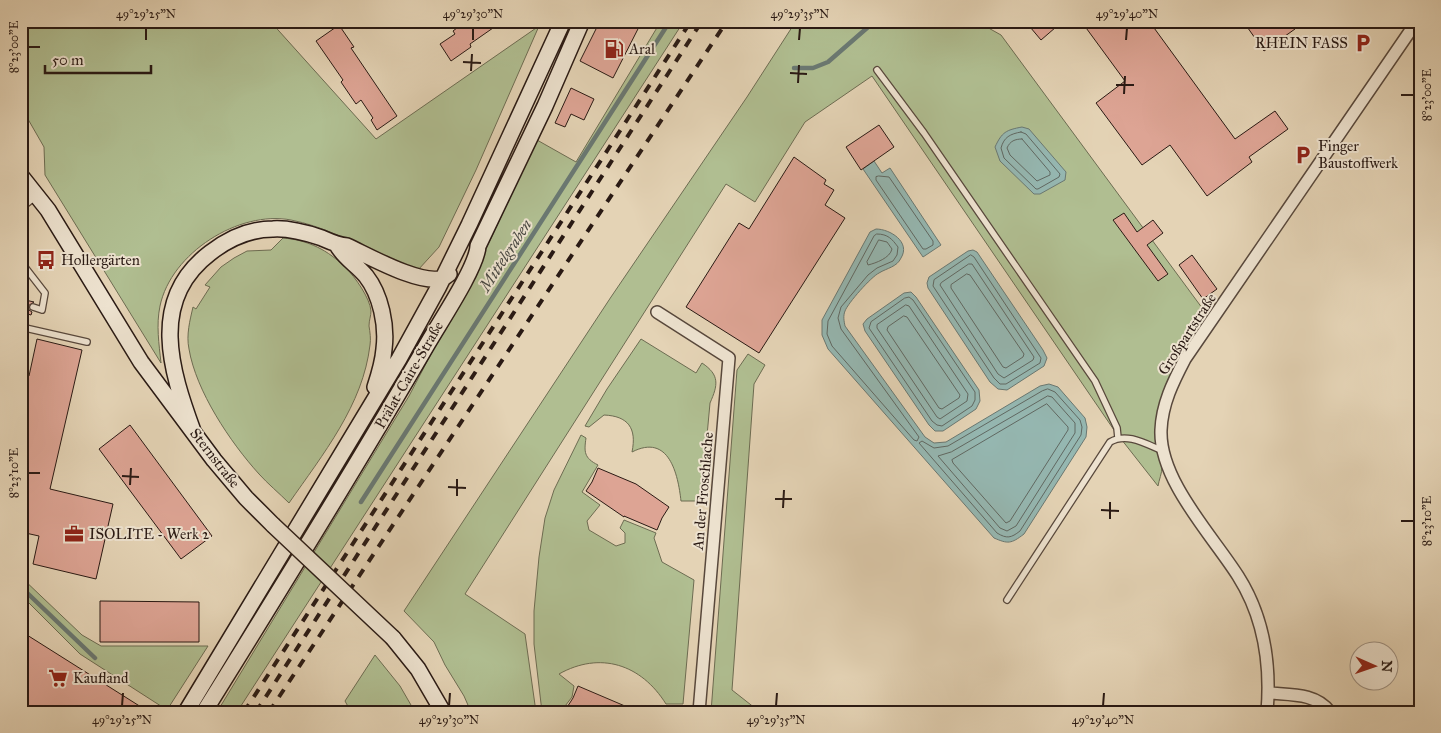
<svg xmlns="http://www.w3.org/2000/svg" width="1441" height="733" viewBox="0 0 1441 733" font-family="'IM FELL Great Primer',serif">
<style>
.green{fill:#b0be91;stroke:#6d6c52}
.water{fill:#95b7b1;stroke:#6a7872}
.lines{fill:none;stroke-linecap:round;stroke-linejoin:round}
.shore{stroke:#606862;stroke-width:1}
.stream{stroke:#6a7872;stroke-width:4.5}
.building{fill:#dda494;stroke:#2a1a14}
.lane-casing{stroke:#58483c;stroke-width:8}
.street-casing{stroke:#58483c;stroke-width:14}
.secondary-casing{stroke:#2a1a14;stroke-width:18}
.lane{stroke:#ede2cf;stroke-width:5.5}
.street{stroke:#ede2cf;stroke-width:11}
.secondary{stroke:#ede2cf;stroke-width:15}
.rail{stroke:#2a1a14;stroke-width:4;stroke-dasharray:9 9;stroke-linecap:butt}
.secondary-bridge-casing{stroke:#2a1a14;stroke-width:18;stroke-linecap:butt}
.secondary-bridge{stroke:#ede2cf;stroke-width:15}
.ticks{fill:none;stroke:#2a1a14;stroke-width:2}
.labels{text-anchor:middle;stroke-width:4;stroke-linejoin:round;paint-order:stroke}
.poi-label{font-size:15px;fill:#2a1a14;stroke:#ede2cf;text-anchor:start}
.street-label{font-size:15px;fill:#2a1a14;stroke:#ede2cf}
.water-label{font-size:16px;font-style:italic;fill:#4a4943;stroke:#ede2cf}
.neatline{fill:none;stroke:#2a1a14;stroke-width:2}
.ticks-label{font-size:12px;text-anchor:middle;fill:#2a1a14}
</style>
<rect width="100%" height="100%" fill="#e4d3b5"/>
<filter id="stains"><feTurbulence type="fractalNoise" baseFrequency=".004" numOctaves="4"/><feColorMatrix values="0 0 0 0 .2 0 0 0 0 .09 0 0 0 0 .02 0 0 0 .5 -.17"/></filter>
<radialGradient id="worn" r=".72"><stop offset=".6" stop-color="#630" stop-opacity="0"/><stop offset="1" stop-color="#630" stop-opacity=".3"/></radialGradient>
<path class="green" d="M21 21H270L376 139 539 26 476 170 439 247 418 270C404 264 390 260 376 253 348 240 322 226 291 220 239 210 171 253 160 306 156 325 159 344 161 363L45 175 44 147 21 107Z
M661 21H684L237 712H217L409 396 484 253 537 140 576 162Z
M796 21H976L1001 35 1208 316C1184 351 1155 388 1156 433 1156 445 1161 456 1162 467 1162 473 1159 480 1158 486L1114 430 872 76 805 122 755 202 726 184 465 594 525 634 536 712H471L464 696 445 665 434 642 404 611 611 297 747 97Z
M283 238C308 240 328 250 346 268 355 277 370 298 371 311 371 316 369 320 369 326 370 332 371 339 370 345 363 405 323 454 289 503 279 493 268 484 259 474 230 442 196 391 189 349 186 335 190 320 193 307L196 309 210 287 205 285 221 267 234 258 247 251 271 250Z
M641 339 696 373 702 363C720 375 718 385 710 403L701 501H681C678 474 669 433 632 452 637 428 628 416 604 415L589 427 585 426 607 389Z
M748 354 765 365 754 384 732 690 760 712H711L737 370Z
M581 435 586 438C584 452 584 458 598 465L582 492 600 505 587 521 589 530 616 546 625 543V533L620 528 624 520 656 533 654 538 662 562 694 580 683 704H666C641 664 600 651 559 674L574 686 572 697 562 710 563 712H542L534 644V611L539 557 545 518 554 490Z
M21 577 82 635 101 646H208L167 710 80 654 21 595Z
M375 655 400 686 415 712H351L345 701Z"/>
<path class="water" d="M1022 127 1029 129 1066 172 1065 180 1040 194H1034L1000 161 995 147C1002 132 1006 130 1022 127Z
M874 161 882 173 890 168 941 245 923 257 863 169Z
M876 229C890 229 911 242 901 258 897 267 887 268 879 273 871 277 848 303 845 311 843 316 844 321 845 326L925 437 934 443 946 442 1040 386 1049 384 1058 387 1085 418 1087 427 1086 437 1024 534C1011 544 1008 544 994 538L828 349 822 335V320L870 232Z
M973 250 977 252 1043 350 1047 358 1044 366 1007 390 998 389 990 382 928 288 927 283 929 277 968 251Z
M911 292 916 297 979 390 980 401 976 409 943 431H935L929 425 865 331 863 324 867 319 904 293Z"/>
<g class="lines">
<path class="shore" d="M1021 132 1026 134 1060 174 1059 177 1038 189H1036L1004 158 1001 148C1004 137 1010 134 1021 132Z
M1022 139 1050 172V175L1037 181 1010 155 1007 148C1010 141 1015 139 1022 139Z
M879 176 889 177 933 241V245L926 249H923L876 180V177Z
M877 234C888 234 892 239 898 247L897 255 893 261 877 268 868 275 841 307 838 318 841 329 919 437 917 441 914 440 832 346 827 334 828 321 874 236Z
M879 240 887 242 892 249C890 258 876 263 868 265L867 262Z
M971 255 974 257 1041 358 1040 363 1006 384H1000L994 378 933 286 934 280Z
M969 264H972L1034 357 1033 360 1004 378 998 374 940 285 941 283Z
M967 274 970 275 1024 354 1023 357 1006 368 1003 367 951 288V285Z
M905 298 909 297 913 300 975 392V400L972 406 942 426 937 425 932 421 869 328 871 322Z
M906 305 909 306 968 394 967 401 940 419 937 417 877 328V325Z
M904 316 907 317 960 395 959 398 942 409 939 408 887 330 888 327Z
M1048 389 1055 392 1080 420 1082 427 1081 435 1020 531C1011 538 1007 539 997 533L919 443 922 441 934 448 948 446 1042 391Z
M1048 396 1052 397 1075 423V433L1016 526 1007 531 1000 528 938 456 951 452Z
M1047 404 1068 427V430L1010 521 1006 523 953 463 952 460Z"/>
<path class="stream" d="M794 68H813L828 62 875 21
M361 502 670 21
M21 587 95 658"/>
</g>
<path class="building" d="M466 21H503L470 44 471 47 451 61 440 44 455 34 453 31Z
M600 21H642L613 78 580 61Z
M1025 21H1063L1041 40Z
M1081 21H1149L1235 139 1275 111 1288 129 1249 157 1252 162 1207 196 1170 145 1142 165 1096 103 1125 81Z
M1243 21H1289L1295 29 1264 51Z
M339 25 354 47 351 48 397 116 377 130 371 120 373 118 361 100 356 104 341 82 343 80 316 41Z
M571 88 594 99 584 120 571 114 565 127 555 123Z
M879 125 894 147 861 170 846 147Z
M794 157 826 180 824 184 834 190 825 205 845 218 759 353 686 307 739 223 749 229Z
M1124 213 1137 232 1153 220 1163 233 1147 245 1168 274 1158 281 1113 220Z
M1192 255 1217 289 1203 299 1179 265Z
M21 299 34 302 28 306 29 310 32 312 31 315 21 312Z
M37 339 82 350 50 489 113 504 96 579 33 564 39 536 21 532V374L29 376Z
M130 425 212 536 181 559 99 449Z
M598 468 636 484 669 507 662 518 657 530 624 516V517L586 491 592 482Z
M100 601 199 602V642H100Z
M27 635 149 712H21V644Z
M578 686 639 712H564L573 698Z"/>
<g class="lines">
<g class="lane-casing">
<path id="lane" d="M877 70 924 133 1095 381 1117 428 1118 438
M21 208 35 197
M21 262 45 293 42 310 33 307
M21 327 87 342
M1007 600 1110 442C1127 432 1146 444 1163 451"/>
</g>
<g class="street-casing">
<path id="street" d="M657 312 729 358 699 712
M1269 693C1291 695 1316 693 1330 712
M1267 712C1271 665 1264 617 1238 576 1212 535 1159 480 1161 430 1162 404 1173 382 1185 359L1417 21"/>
</g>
<g class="secondary-casing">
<path id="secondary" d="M21 176 48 210 141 362 214 460 246 498 273 525
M337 245C345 259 356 264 366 276 381 295 387 326 384 349 383 362 379 375 375 387
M193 431C171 371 148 300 210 253 228 239 250 229 273 229 288 228 307 233 322 238 331 242 337 245 347 246 367 255 421 286 443 278 445 277 447 275 449 274
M393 638 418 669 443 712
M186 712 399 359 438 288 469 225 563 21
M204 712C280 590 356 467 428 343 440 322 477 267 478 246L545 106 582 21"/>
</g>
<use href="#lane" class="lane"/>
<use href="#street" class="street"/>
<use href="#secondary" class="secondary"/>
<path class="rail" d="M244 712 691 21
M256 712 702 21
M269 712 727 21"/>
<g class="secondary-bridge-casing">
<path id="secondary-bridge" d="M273 525 393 638"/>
</g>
<use href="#secondary-bridge" class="secondary-bridge"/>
</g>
<path class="ticks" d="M146 40V28M473 40V28M799 40 800 28M1126 40 1127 28M28 47H40M463 62 481 63M471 71 472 54M790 73 807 74M798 83 799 65M1116 85H1134M1124 94 1125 76M1401 95H1414M28 473H40M122 476 139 477M130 485 131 468M448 487 466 488M457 496V479M775 499H792M783 508 784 490M1101 510 1119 511M1110 519V502M1401 521H1414M122 706 123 693M449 706 450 693M776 706 777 693M1103 706 1104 693"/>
<defs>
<g id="parking-bare" transform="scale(1.5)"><path d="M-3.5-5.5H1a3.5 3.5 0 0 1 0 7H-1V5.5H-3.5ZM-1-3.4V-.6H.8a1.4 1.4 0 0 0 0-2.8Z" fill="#8f2418" stroke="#ede2cf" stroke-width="2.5" paint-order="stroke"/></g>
<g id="fuel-bare" transform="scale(1.5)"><path d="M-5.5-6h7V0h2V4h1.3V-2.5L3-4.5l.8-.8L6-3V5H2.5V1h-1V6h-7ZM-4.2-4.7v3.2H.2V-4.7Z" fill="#8f2418" stroke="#ede2cf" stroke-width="2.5" paint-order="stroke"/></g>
<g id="bus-bare" transform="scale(1.5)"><path d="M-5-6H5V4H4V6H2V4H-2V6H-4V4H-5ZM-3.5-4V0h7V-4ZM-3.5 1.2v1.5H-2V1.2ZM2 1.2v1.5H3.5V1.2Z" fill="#8f2418" stroke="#ede2cf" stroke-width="2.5" paint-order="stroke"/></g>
<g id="office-bare" transform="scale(1.5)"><path d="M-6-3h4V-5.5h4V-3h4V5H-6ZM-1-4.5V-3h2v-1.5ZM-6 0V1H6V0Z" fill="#8f2418" stroke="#ede2cf" stroke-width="2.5" paint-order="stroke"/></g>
<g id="supermarket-bare" transform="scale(1.5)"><path d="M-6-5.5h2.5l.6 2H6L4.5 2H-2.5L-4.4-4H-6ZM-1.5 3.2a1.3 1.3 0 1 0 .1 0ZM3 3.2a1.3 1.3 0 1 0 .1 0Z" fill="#8f2418" stroke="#ede2cf" stroke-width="2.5" paint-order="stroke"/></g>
</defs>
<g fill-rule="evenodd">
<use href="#parking-bare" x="1363" y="43"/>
<use href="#fuel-bare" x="614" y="49"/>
<use href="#parking-bare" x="1303" y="155"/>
<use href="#bus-bare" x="46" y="260"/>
<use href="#office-bare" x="74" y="534"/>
<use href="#supermarket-bare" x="58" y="678"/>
</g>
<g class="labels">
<g class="poi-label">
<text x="1348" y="48" text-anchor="end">RHEIN FASS</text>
<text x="629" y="54">Aral</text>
<text x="1318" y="151">Finger<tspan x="1318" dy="17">Baustoffwerk</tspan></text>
<text x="61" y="265">Hollergärten</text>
<text x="89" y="539">ISOLITE - Werk 2</text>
<text x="73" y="683">Kaufland</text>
</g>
<g class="street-label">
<text transform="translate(1187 334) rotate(-57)" y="5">Großpartstraße</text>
<text transform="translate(409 375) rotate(-60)" y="5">Prälat-Caire-Straße</text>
<text transform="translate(215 458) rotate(52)" y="5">Sternstraße</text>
<text transform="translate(703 491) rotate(-85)" y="5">An der Froschlache</text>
</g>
<g class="water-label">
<text transform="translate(505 255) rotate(-57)" y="6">Mittelgraben</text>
</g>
</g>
<rect width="1441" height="733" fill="none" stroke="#e4d3b5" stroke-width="55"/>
<g transform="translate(1374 666) rotate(92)"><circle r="24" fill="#ede2cf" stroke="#9f9284"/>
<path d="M0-4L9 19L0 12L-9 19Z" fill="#8f2418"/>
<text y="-8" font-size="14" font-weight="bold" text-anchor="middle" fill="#2a1a14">N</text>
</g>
<path d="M45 65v8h106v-8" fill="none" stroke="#2a1a14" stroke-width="2.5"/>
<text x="52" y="65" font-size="15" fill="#2a1a14" stroke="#ede2cf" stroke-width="4" paint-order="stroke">50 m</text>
<rect x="28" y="28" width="1386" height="678" class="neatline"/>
<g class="ticks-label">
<text x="146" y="18">49°29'25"N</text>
<text x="473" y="18">49°29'30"N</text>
<text x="800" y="18">49°29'35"N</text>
<text x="1127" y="18">49°29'40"N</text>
<text transform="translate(14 47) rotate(-90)" y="4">8°23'00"E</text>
<text transform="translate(1427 95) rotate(-90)" y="4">8°23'00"E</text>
<text transform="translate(14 473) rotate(-90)" y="4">8°23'10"E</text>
<text transform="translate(1427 521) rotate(-90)" y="4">8°23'10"E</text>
<text x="122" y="724">49°29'25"N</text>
<text x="449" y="724">49°29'30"N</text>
<text x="776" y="724">49°29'35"N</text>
<text x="1103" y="724">49°29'40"N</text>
</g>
<rect width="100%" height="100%" filter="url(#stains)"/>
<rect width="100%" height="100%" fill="url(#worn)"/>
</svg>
